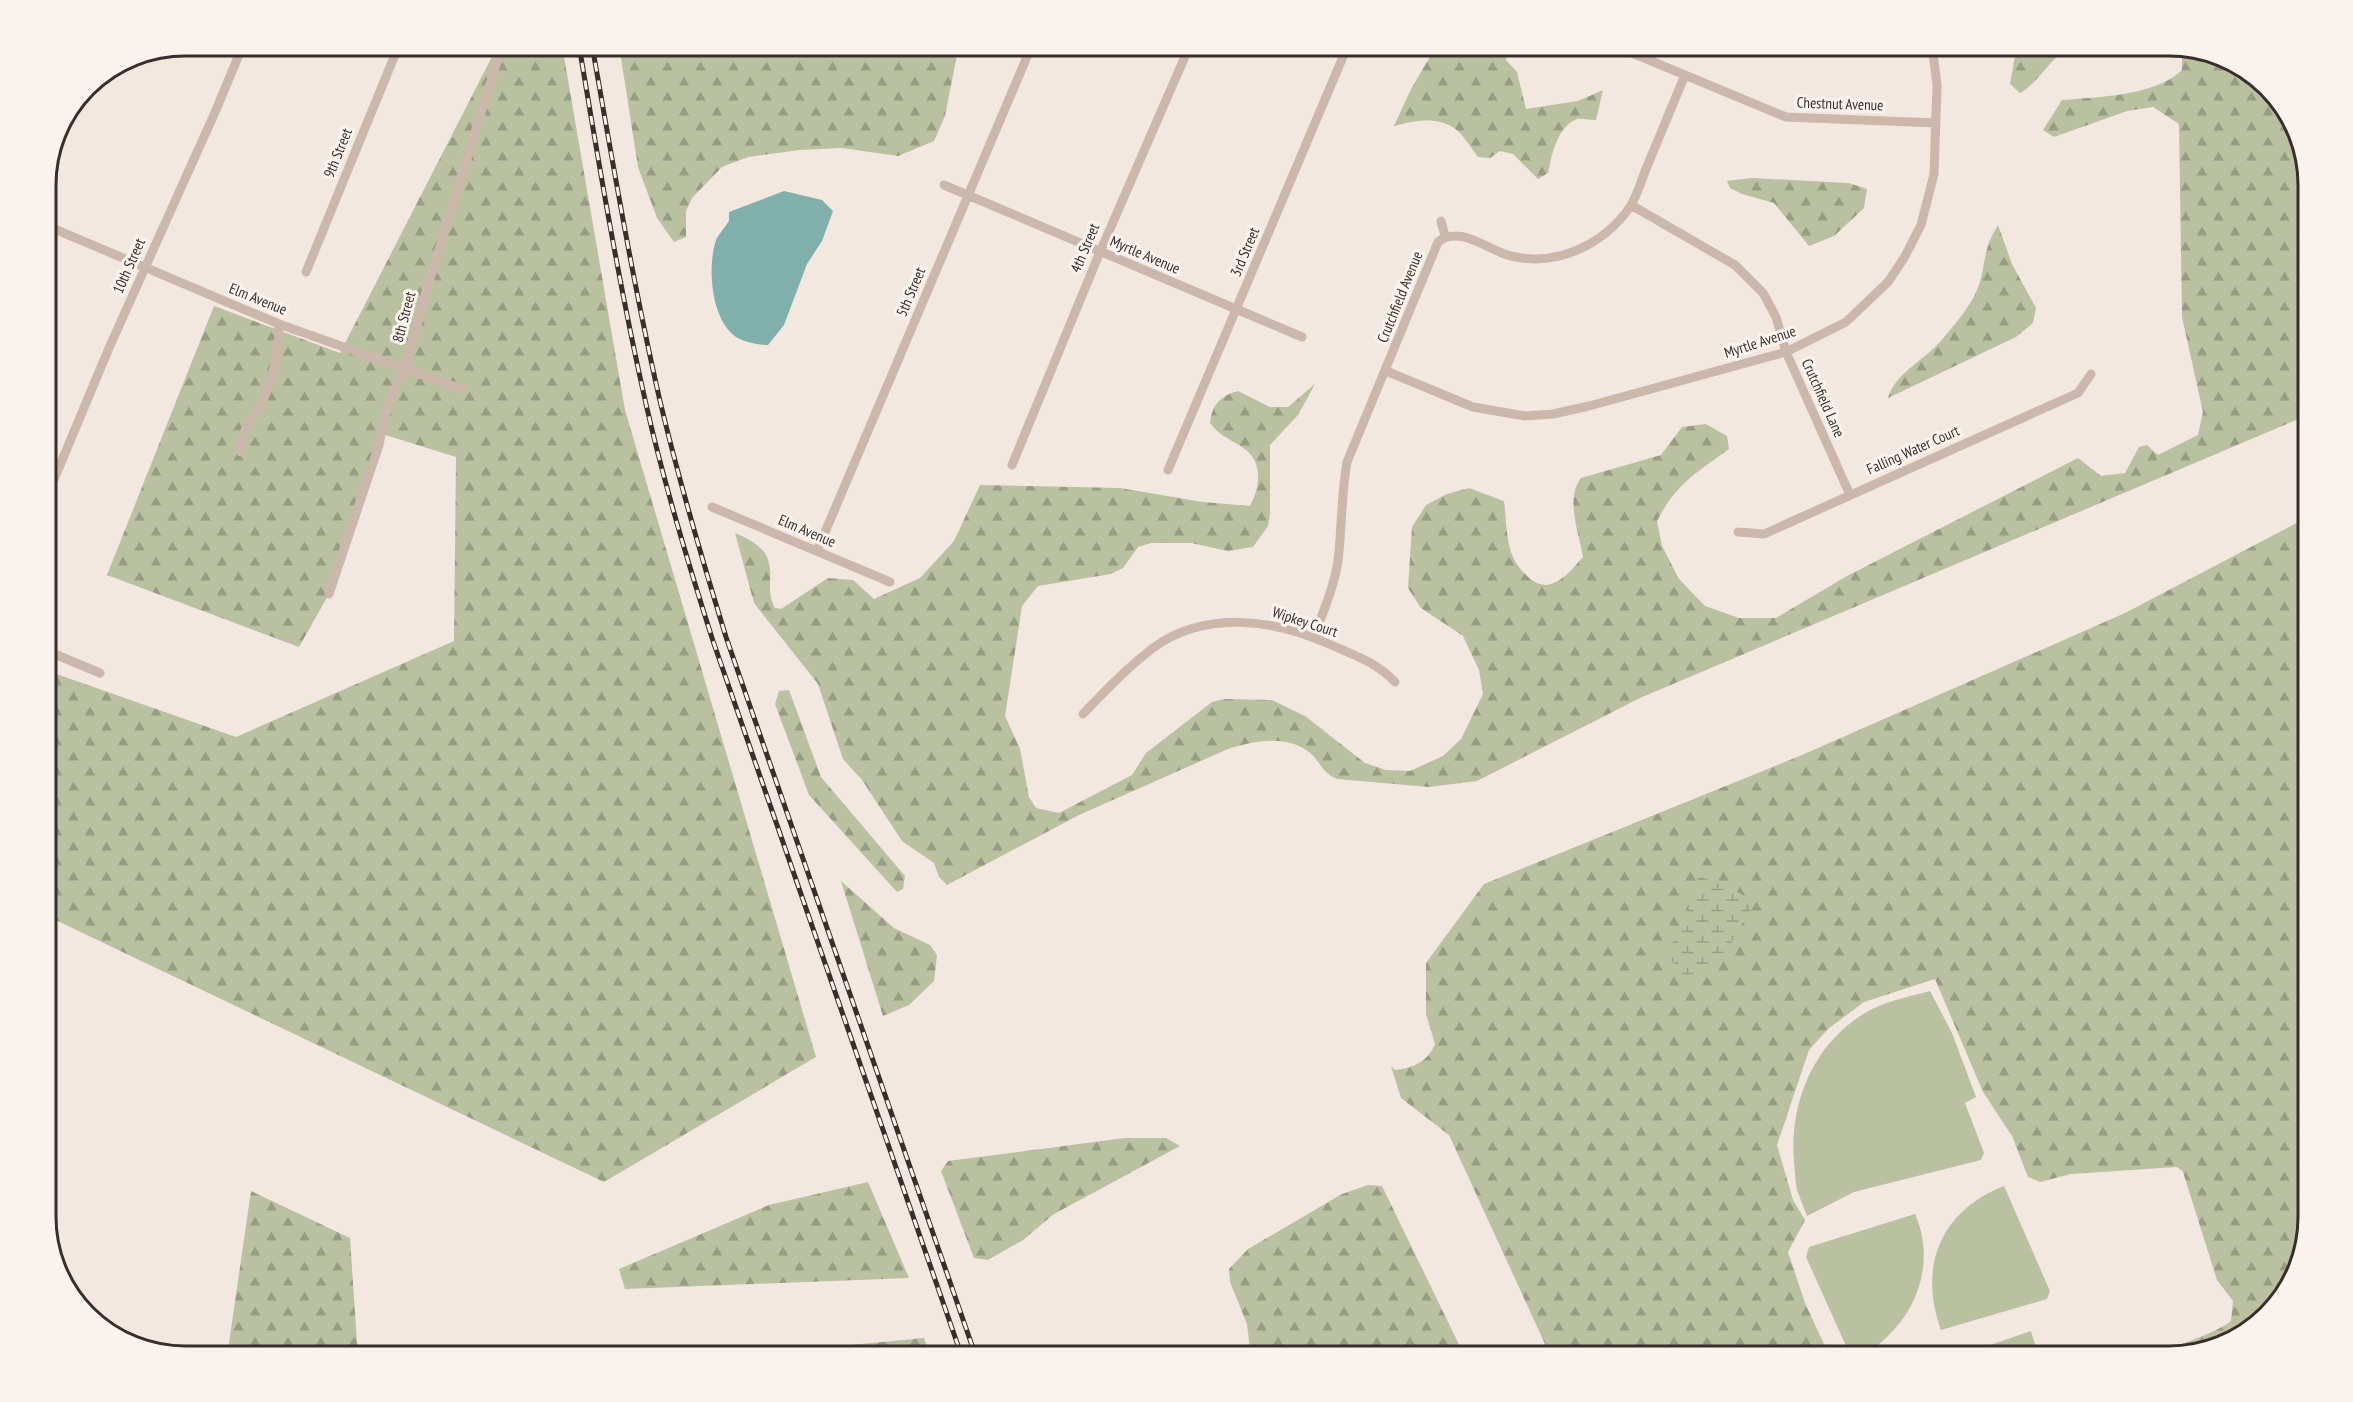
<svg xmlns="http://www.w3.org/2000/svg" width="2353" height="1402" viewBox="0 0 2353 1402" font-family="'PT Sans Narrow',sans-serif">
<style>
.green{fill:#b9c1a0}
.forest{fill:url(#forest-firs)}
.wetland{fill:url(#wetland-marsh)}
.water{fill:#80afac}
.lines{fill:none;stroke-linecap:round;stroke-linejoin:round}
.minor{stroke:#cbb7ac;stroke-width:9}
.rail-casing{stroke:#392e2b;stroke-width:5}
.rail{stroke:#faf3ed;stroke-width:3;stroke-dasharray:9;stroke-linecap:butt}
.labels{text-anchor:middle;stroke-width:6;stroke-linejoin:round;paint-order:stroke}
.street-label{font-size:15px;fill:#392e2b;stroke:#faf3ed}
.rim{fill:none;stroke:#392e2b;stroke-width:3}
</style>
<defs>
<pattern id="forest-firs" width="22" height="20" patternUnits="userSpaceOnUse" patternTransform="scale(1.5)"><rect width="22" height="20" fill="#b9c1a0"/><path d="M5 1l3.5 6h-7zM16 11l3.5 6h-7z" fill="#979d83"/></pattern>
<pattern id="wetland-marsh" width="20" height="14" patternUnits="userSpaceOnUse" patternTransform="scale(1.5)"><rect width="20" height="14" fill="#b9c1a0"/><path d="M1 5h8M5 5V1M11 12h8M15 12V8" fill="none" stroke="#979d83"/></pattern>
</defs>
<rect width="100%" height="100%" fill="#f2e8e0"/>
<path class="green" d="M1930 991 1952 1033 1976 1097 1965 1103 1984 1153 1981 1160 1854 1192 1807 1216C1804 1207 1800 1199 1797 1190 1795 1181 1795 1171 1794 1162 1789 1104 1813 1044 1865 1013 1885 1001 1908 997 1930 991Z
M2004 1186 2050 1291 2047 1299 1941 1330C1918 1267 1940 1211 2004 1186Z
M1915 1214C1934 1257 1921 1305 1887 1337 1877 1347 1865 1355 1851 1357L1806 1257 1809 1247Z
M2031 1331 2039 1357H1955Z"/>
<path class="forest" d="M498 45H562L625 410 816 1057 604 1182 45 915V670L236 737 454 641 456 457 382 434 329 594 299 647 107 575 214 306 340 353Z
M619 45H959L945 116 934 141 898 156 842 148 800 150 748 157 722 167 692 198 686 211V237L674 242 657 218 638 167Z
M1437 45H1509L1506 60 1517 72 1526 109 1578 101 1603 90 1596 120C1590 120 1582 118 1577 119 1557 127 1552 154 1548 173L1538 179 1513 154 1500 151 1490 158 1478 157C1471 148 1463 134 1454 128 1436 116 1413 121 1394 126L1411 89Z
M2017 45H2074C2052 54 2041 81 2020 93L2010 84Z
M2173 46 2238 64 2289 115 2308 176V415L1640 698 1477 781 1429 787 1337 779C1320 771 1322 763 1310 753 1287 734 1254 741 1228 749L1079 815 947 885 939 877 934 863 902 841 862 780 843 759 818 684 754 603 735 533C747 538 764 546 768 560 774 576 765 589 775 608L781 609 828 578 853 580 874 599 920 578 954 541 980 485 1120 488 1203 502 1250 506C1256 494 1258 487 1258 475 1257 443 1225 445 1210 423 1212 405 1220 396 1238 391L1270 407H1288L1315 384 1298 415 1270 445V514L1268 526 1253 547 1228 551 1191 543H1151L1138 547 1123 568 1111 574 1038 586 1022 606 1005 716 1020 749 1029 797 1036 808 1059 813 1132 775 1146 753 1212 702 1224 699 1272 700 1305 716 1365 763 1386 770 1410 771 1443 756 1461 739 1483 694 1479 670 1463 636 1421 608 1408 588 1412 527 1426 505 1447 494 1469 488 1504 501C1506 517 1506 536 1511 552 1515 566 1535 590 1551 584 1564 580 1574 567 1583 557 1579 533 1565 499 1581 478L1661 455 1682 427 1706 424 1727 436 1729 449C1696 473 1676 484 1657 521L1662 546 1679 579 1705 606 1739 618H1776L1847 576 2078 458 2101 476 2125 473 2139 447 2147 445 2158 455 2198 435 2203 412 2182 317 2179 124 2153 107 2127 111 2054 137 2043 130 2062 100C2098 97 2155 96 2182 70V58Z
M1752 178 1849 183 1867 189 1864 208 1834 236 1809 246 1774 203 1742 194 1730 188 1727 181Z
M1998 225 2012 264 2036 308 2033 323 2016 337 1888 398C1896 371 1928 359 1944 337 1957 322 1974 302 1980 282 1986 259 1984 247 1998 225Z
M2308 517V1218L2289 1287 2238 1338 2169 1357H2130C2140 1350 2150 1351 2162 1349 2182 1345 2215 1333 2231 1321L2233 1301 2217 1280 2183 1172 2177 1167 2071 1174 2040 1182 2028 1177 2012 1136 1983 1092 1935 979 1864 1002 1828 1029 1809 1050 1777 1145 1793 1200 1805 1220 1788 1252 1805 1303 1830 1357H1551L1449 1135 1401 1098 1391 1066 1395 1070C1414 1068 1428 1061 1435 1044L1426 1014V963L1484 884 1802 755 2125 613Z
M789 690 821 777 905 876 903 889 897 892 809 795 775 704 779 691Z
M841 881 894 928 930 945 937 955 934 981 909 1005 883 1016Z
M1125 1138H1166L1180 1146 1054 1214 1023 1240 988 1260 974 1258 941 1171 948 1161Z
M868 1182 909 1278 625 1289 619 1269 769 1205Z
M1368 1185 1382 1186 1465 1357H1251L1247 1324 1230 1282 1229 1269 1248 1249 1342 1194Z
M251 1191 350 1238 358 1357H227Z
M924 1338 931 1357H796L797 1350Z"/>
<path class="wetland" d="M1698 876C1718 883 1739 888 1753 905L1728 948 1705 974 1684 978 1667 954 1687 912Z"/>
<path class="water" d="M784 191 822 200 833 211 822 241 807 264 784 325 768 345C759 345 744 342 736 337 711 320 707 267 716 240 719 234 725 227 729 221V212Z"/>
<g class="lines">
<path class="minor" d="M1613 45 1786 117 1936 123
M944 185 1302 337
M1631 205 1735 265 1763 293 1776 317 1786 352 1850 495
M1441 221 1445 236
M45 225 279 324 462 389
M306 272 399 45
M1386 371 1473 407 1525 416 1553 414 1589 406 1786 352 1846 322 1888 282 1904 258 1921 225 1934 174 1937 85 1932 45
M241 452C238 432 256 416 264 398 274 375 279 349 279 324
M1012 465 1100 252 1190 45
M1168 470 1348 45
M45 501 109 348 216 110 243 45
M712 507 890 582
M1738 532 1764 534 2078 393 2091 374
M817 551 1032 45
M329 594 379 445 384 419 392 394 405 369 426 292 502 45
M1314 637C1323 612 1334 587 1338 561 1342 528 1341 495 1347 462L1438 242C1459 224 1489 251 1511 256 1557 267 1603 245 1630 207 1637 196 1641 181 1646 169 1659 138 1672 106 1685 75
M45 650 100 673
M1083 714C1105 691 1128 667 1153 648 1205 610 1273 619 1329 644 1354 655 1376 662 1395 682"/>
<g class="rail-casing">
<path id="rail" d="M579 45C599 165 619 285 646 404 664 484 688 563 713 641L962 1357
M592 45C613 164 633 283 660 401 679 481 702 559 726 637L976 1357"/>
</g>
<use href="#rail" class="rail"/>
</g>
<g class="labels">
<g class="street-label">
<text transform="translate(1840 104) rotate(2)" y="5">Chestnut Avenue</text>
<text transform="translate(338 153) rotate(-68)" y="5">9th Street</text>
<text transform="translate(1085 248) rotate(-67)" y="5">4th Street</text>
<text transform="translate(1245 252) rotate(-67)" y="5">3rd Street</text>
<text transform="translate(1145 255) rotate(23)" y="5">Myrtle Avenue</text>
<text transform="translate(129 266) rotate(-66)" y="5">10th Street</text>
<text transform="translate(911 292) rotate(-67)" y="5">5th Street</text>
<text transform="translate(1400 297) rotate(-68)" y="5">Crutchfield Avenue</text>
<text transform="translate(258 299) rotate(22)" y="5">Elm Avenue</text>
<text transform="translate(404 317) rotate(-75)" y="5">8th Street</text>
<text transform="translate(1760 342) rotate(-18)" y="5">Myrtle Avenue</text>
<text transform="translate(1823 398) rotate(66)" y="5">Crutchfield Lane</text>
<text transform="translate(1913 450) rotate(-24)" y="5">Falling Water Court</text>
<text transform="translate(807 531) rotate(23)" y="5">Elm Avenue</text>
<text transform="translate(1305 622) rotate(18)" y="5">Wipkey Court</text>
</g>
</g>
<path d="M0 0H2353V1402H0ZM185 56H2169A129 129 0 0 1 2298 185V1217A129 129 0 0 1 2169 1346H185A129 129 0 0 1 56 1217V185A129 129 0 0 1 185 56Z" fill="#faf3ed" fill-rule="evenodd"/>
<path class="rim" d="M185 56H2169A129 129 0 0 1 2298 185V1217A129 129 0 0 1 2169 1346H185A129 129 0 0 1 56 1217V185A129 129 0 0 1 185 56Z"/>
</svg>
